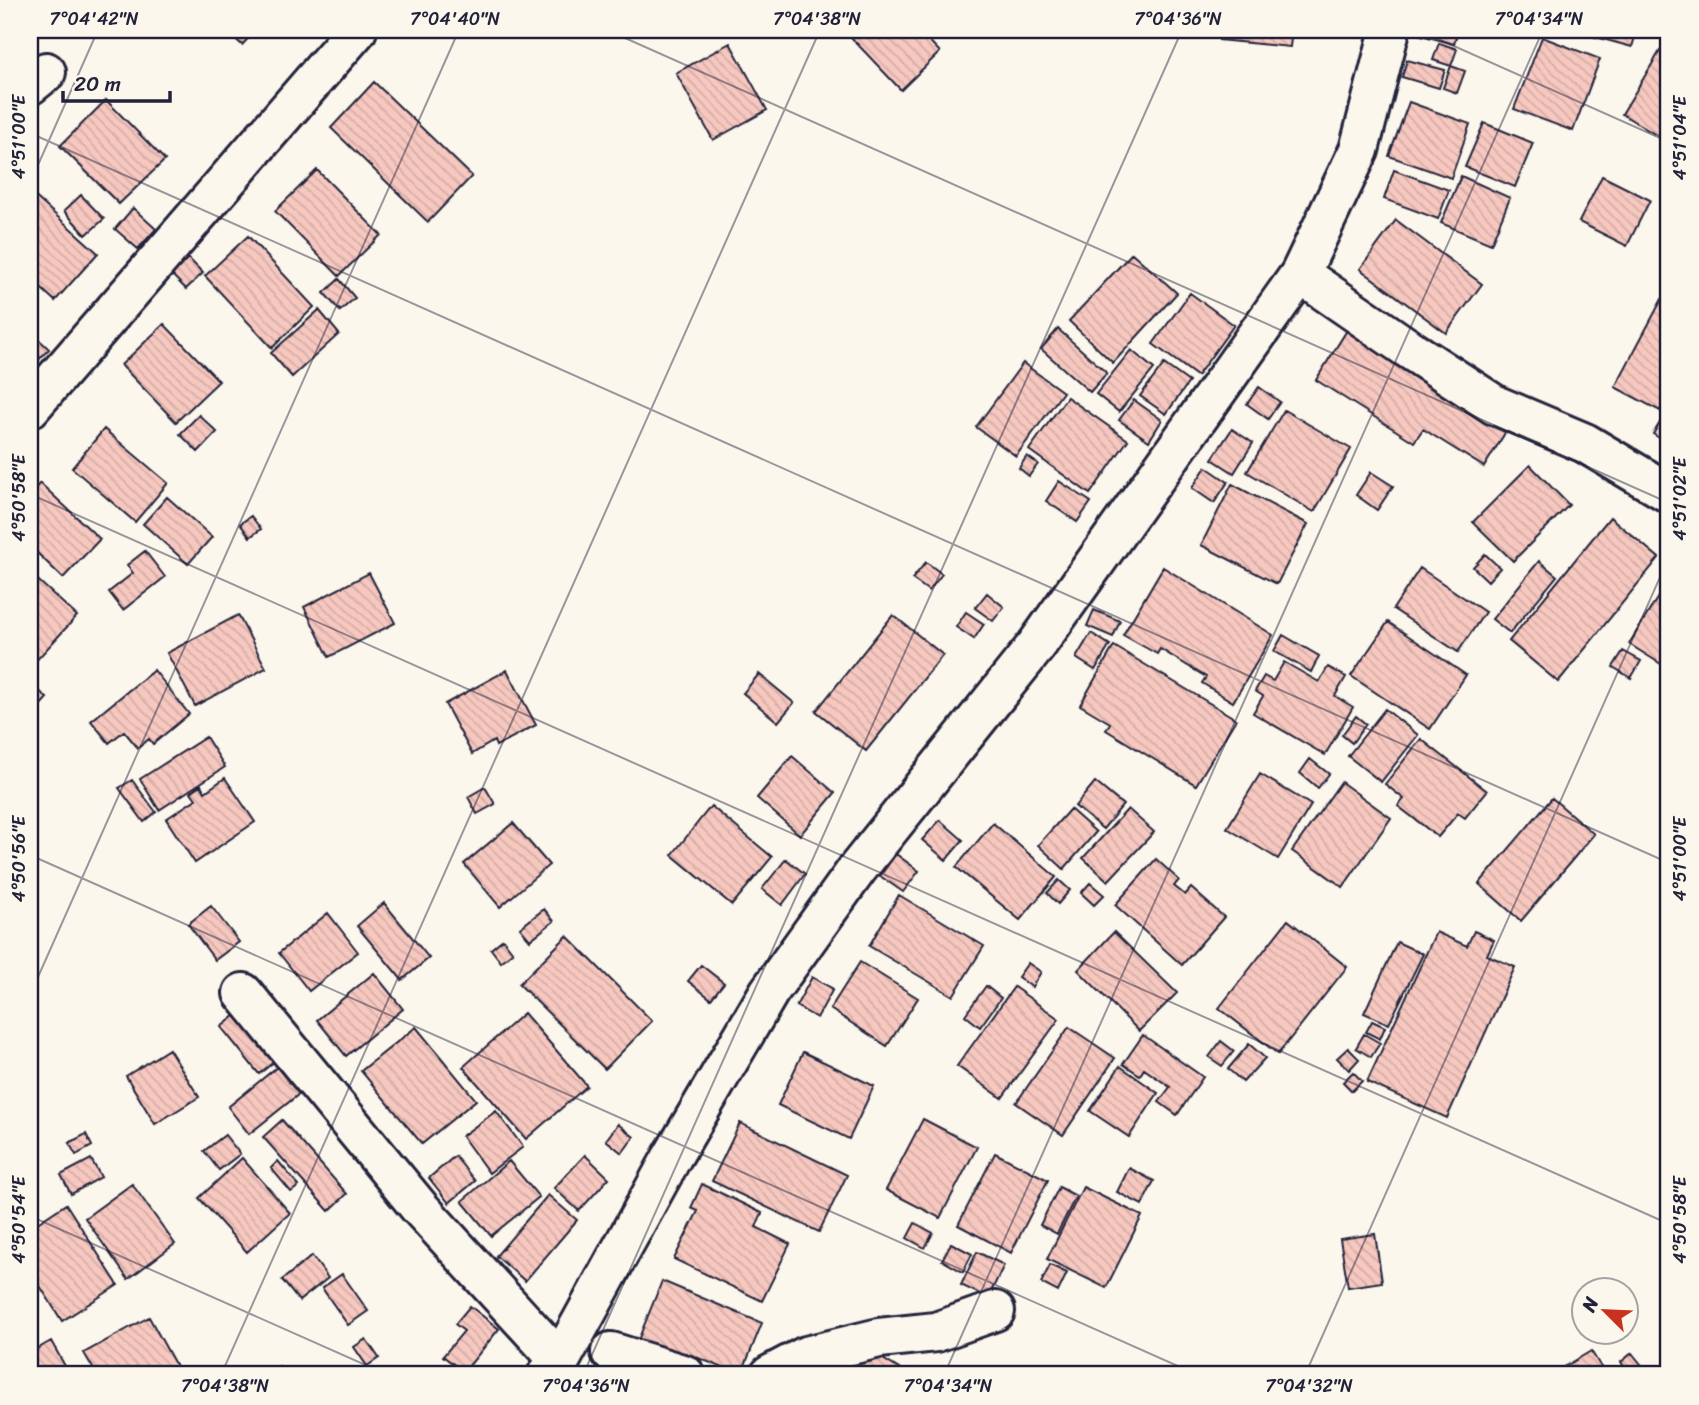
<svg xmlns="http://www.w3.org/2000/svg" width="1699" height="1405" viewBox="0 0 1699 1405" font-family="Sriracha,sans-serif">
<style>
.building{fill:url(#building-back-hatch);stroke:#22223b;stroke-width:2}
.lines{fill:none;stroke-linecap:round;stroke-linejoin:round}
.minor-casing{stroke:#22223b;stroke-width:44}
.tertiary-casing{stroke:#22223b;stroke-width:44}
.minor{stroke:#fbf7ec;stroke-width:38}
.tertiary{stroke:#fbf7ec;stroke-width:38}
.ticks{fill:none;stroke:#22223b;stroke-width:2;stroke-opacity:0.45}
.neatline{fill:none;stroke:#22223b;stroke-width:2.5}
.ticks-label{font-size:18px;text-anchor:middle;fill:#22223b}
</style>
<defs>
<pattern id="building-back-hatch" width="6" height="6" patternUnits="userSpaceOnUse" patternTransform="scale(1.75)"><rect width="6" height="6" fill="#f7c8bf"/><path d="M-1 5l2 2M0 0l6 6M5-1l2 2" fill="none" stroke="#d3aca5"/></pattern>
</defs>
<rect width="100%" height="100%" fill="#fbf7ec"/>
<filter id="ink" filterUnits="userSpaceOnUse"><feTurbulence type="fractalNoise" baseFrequency=".0143" numOctaves="2"/><feDisplacementMap in="SourceGraphic" scale="14" xChannelSelector="R" yChannelSelector="G"/><feConvolveMatrix kernelMatrix="1 2 1 2 8 2 1 2 1" color-interpolation-filters="sRGB"/></filter>
<g filter="url(#ink)">
<path class="building" d="M226 30H256L242 45Z
M844 30H919L940 52 901 90Z
M1220 30H1292L1290 47 1219 40Z
M1415 30H1458L1454 44 1414 33Z
M1570 30H1637L1632 47Z
M1669 36V143L1622 114Z
M1542 37 1600 59 1573 131 1514 109Z
M730 43 767 110 713 140 676 73Z
M1439 43 1457 49 1451 66 1433 60Z
M1407 60 1445 70 1439 88 1402 77Z
M1451 66 1465 71 1457 93 1443 88Z
M374 82 472 176 428 222 331 128Z
M106 100 165 160 119 204 60 146Z
M1409 102 1470 124 1451 178 1389 156Z
M1484 123 1533 143 1515 187 1465 167Z
M317 170 381 235 339 276 275 211Z
M1394 170 1449 190 1438 219 1384 199Z
M1461 176 1510 198 1491 244 1441 223Z
M1602 176 1650 200 1627 246 1579 222Z
M30 192 98 253 55 301 30 278Z
M81 195 104 219 86 235 64 211Z
M133 208 156 229 138 249 115 229Z
M1396 220 1482 284 1446 333 1360 269Z
M248 236 314 307 272 348 205 276Z
M1132 253 1177 293 1113 363 1069 321Z
M188 258 203 273 186 289 171 274Z
M339 279 355 298 340 311 324 293Z
M1190 293 1234 325 1197 376 1153 344Z
M1662 299 1669 302V393L1660 411 1615 387Z
M319 310 339 334 292 377 271 353Z
M164 324 219 381 176 422 121 365Z
M1349 327 1508 428 1484 467 1423 429 1414 442 1316 380Z
M1058 329 1107 373 1090 392 1041 349Z
M30 331 49 349 30 369Z
M1131 350 1154 369 1119 412 1096 394Z
M1023 363 1063 392 1016 456 976 427Z
M1164 364 1189 382 1166 414 1140 396Z
M1259 387 1280 402 1268 419 1247 404Z
M1067 397 1128 440 1090 494 1029 450Z
M1134 400 1162 420 1149 441 1119 420Z
M1669 408V444L1653 434Z
M1284 410 1351 449 1314 512 1247 472Z
M199 415 217 432 198 452 180 434Z
M104 429 168 483 135 522 72 468Z
M1232 429 1253 443 1234 473 1212 459Z
M1027 456 1038 464 1029 476 1019 468Z
M1530 465 1569 505 1513 561 1473 522Z
M1206 467 1228 482 1214 503 1192 488Z
M1371 472 1393 486 1377 510 1356 495Z
M1059 481 1091 502 1077 522 1046 501Z
M40 483 100 539 63 578 30 546V494Z
M1232 484 1308 524 1277 584 1201 545Z
M167 497 212 537 188 564 143 524Z
M251 516 261 529 250 537 240 524Z
M1610 517 1659 558 1558 682 1509 641Z
M145 551 165 577 123 610 109 592 133 573 127 565Z
M1485 554 1500 568 1488 581 1473 567Z
M1539 561 1557 576 1510 633 1492 619Z
M926 562 942 574 929 591 912 579Z
M1163 567 1273 635 1233 702 1202 683 1206 677 1160 649 1157 654 1123 635Z
M1420 568 1485 612 1458 652 1393 609Z
M30 573 77 616 33 664 30 660Z
M369 573 395 623 329 657 304 607Z
M1669 579V669L1629 644Z
M987 593 1004 607 993 621 975 608Z
M1094 610 1120 621 1113 637 1087 626Z
M966 612 984 624 974 639 956 627Z
M238 615 266 668 195 706 167 653Z
M893 615 943 655 866 751 816 711Z
M1388 622 1466 675 1430 729 1351 676Z
M1091 633 1110 645 1095 670 1076 658Z
M1283 635 1319 656 1311 672 1274 651Z
M1114 646 1236 719 1196 785 1106 730 1110 723 1080 705Z
M1623 651 1641 661 1631 678 1613 667Z
M1284 662 1319 682 1328 667 1346 677 1335 696 1353 707 1325 755 1253 713 1263 696 1255 691 1264 676 1273 681Z
M154 670 189 714 153 744 149 739 138 748 124 731 109 743 91 721Z
M507 670 536 725 496 746 494 741 472 754 445 704Z
M759 674 794 703 778 722 743 693Z
M32 684 47 698 30 717V686Z
M1385 709 1418 735 1381 782 1348 756Z
M1356 716 1366 724 1352 743 1342 735Z
M206 737 225 767 159 810 140 779Z
M1421 739 1487 791 1465 818 1458 813 1438 837 1398 806 1404 799 1385 784Z
M792 756 835 793 800 835 757 798Z
M1310 759 1329 774 1318 788 1300 773Z
M1260 774 1311 805 1278 859 1227 828Z
M225 778 255 822 195 863 166 819 196 799 191 792 201 785 205 792Z
M132 780 156 812 144 822 119 788Z
M1095 782 1123 805 1103 829 1075 806Z
M1341 782 1391 818 1343 887 1292 851Z
M485 787 495 804 477 814 468 797Z
M1552 798 1594 834 1521 921 1479 884Z
M711 806 772 857 732 905 672 855Z
M1070 809 1096 832 1064 869 1038 845Z
M1128 809 1154 832 1108 881 1083 858Z
M940 820 963 840 946 860 922 840Z
M513 823 549 865 500 907 464 864Z
M993 823 1056 877 1020 920 956 867Z
M896 854 919 871 903 892 880 876Z
M786 859 805 874 782 905 762 889Z
M1156 859 1179 880 1174 886 1185 895 1191 888 1224 917 1182 965 1115 905Z
M1059 880 1070 890 1058 904 1047 893Z
M1090 883 1104 895 1094 905 1081 893Z
M899 895 984 946 953 996 869 946Z
M384 903 429 958 402 980 357 926Z
M211 906 239 942 215 960 188 924Z
M544 909 554 921 530 940 520 928Z
M328 913 358 952 309 991 279 953Z
M1288 920 1347 967 1278 1054 1219 1008Z
M1474 931 1494 940 1487 955 1515 967 1447 1118 1367 1082 1436 932 1467 946Z
M1114 932 1177 993 1139 1031 1078 970Z
M567 936 652 1021 605 1069 519 984Z
M503 939 513 952 501 962 491 949Z
M1397 942 1423 954 1389 1024 1364 1013Z
M860 962 918 998 887 1046 830 1009Z
M1028 963 1041 972 1032 987 1018 977Z
M701 965 724 983 711 999 688 981Z
M374 973 403 1009 346 1056 317 1020Z
M812 977 833 989 817 1018 796 1006Z
M986 986 1001 998 980 1027 965 1015Z
M1014 987 1059 1019 1002 1098 957 1066Z
M245 1008 282 1055 259 1074 221 1027Z
M524 1013 587 1086 526 1139 463 1067Z
M1372 1021 1385 1027 1380 1039 1366 1032Z
M416 1027 476 1100 422 1144 361 1071Z
M1069 1027 1115 1058 1063 1135 1016 1103Z
M1364 1034 1380 1043 1371 1057 1356 1048Z
M1143 1035 1203 1077 1177 1115 1159 1102 1170 1087 1144 1069 1140 1075 1123 1064Z
M1221 1041 1234 1051 1222 1066 1209 1057Z
M1249 1044 1265 1058 1243 1082 1228 1069Z
M1348 1048 1359 1059 1349 1070 1337 1058Z
M169 1049 199 1097 155 1124 126 1076Z
M803 1052 874 1086 849 1139 778 1105Z
M1120 1066 1158 1093 1129 1137 1090 1111Z
M277 1067 299 1094 249 1134 228 1107Z
M1353 1072 1362 1081 1352 1091 1343 1082Z
M496 1111 523 1147 489 1173 462 1136Z
M923 1119 977 1147 940 1218 886 1190Z
M282 1120 347 1194 329 1211 263 1137Z
M740 1123 847 1175 819 1232 712 1181Z
M618 1124 634 1137 622 1153 606 1140Z
M86 1134 92 1146 76 1155 69 1143Z
M225 1135 240 1154 219 1170 204 1151Z
M995 1153 1048 1180 1011 1253 958 1225Z
M585 1155 609 1178 579 1211 554 1188Z
M455 1156 475 1181 449 1203 429 1178Z
M242 1158 290 1213 247 1252 199 1198Z
M91 1159 101 1177 71 1194 61 1175Z
M278 1161 299 1186 291 1192 271 1168Z
M509 1161 539 1197 491 1236 462 1201Z
M1129 1168 1154 1181 1142 1205 1117 1192Z
M132 1184 175 1244 128 1279 85 1218Z
M702 1184 762 1213 756 1227 790 1244 762 1301 674 1259 698 1211 691 1208Z
M1059 1187 1076 1196 1057 1234 1040 1225Z
M1083 1187 1142 1216 1106 1288 1047 1259Z
M548 1195 577 1220 525 1281 496 1256Z
M66 1204 118 1285 62 1321 30 1270V1228Z
M915 1223 933 1233 925 1248 907 1238Z
M1375 1234 1382 1282 1348 1287 1340 1239Z
M951 1243 972 1254 963 1272 942 1260Z
M977 1252 1004 1265 988 1298 961 1285Z
M312 1256 328 1278 299 1301 282 1280Z
M1050 1265 1067 1273 1058 1292 1041 1283Z
M342 1274 368 1311 348 1325 322 1288Z
M662 1281 762 1323 741 1375 686 1353 682 1362 637 1343Z
M470 1306 499 1329 464 1372 443 1356 464 1331 455 1324Z
M149 1317 181 1375H97L84 1353Z
M366 1339 379 1358 367 1366 354 1347Z
M51 1341 70 1375H30V1353Z
M863 1347 909 1375H846Z
M1591 1351 1606 1375H1551Z
M1632 1353 1648 1373 1644 1375H1630L1621 1362Z
M279 1366 285 1375H264Z
M920 1369 942 1375H918Z"/>
<g class="lines">
<g class="minor-casing">
<path id="minor" d="M30 85 46 72
M1300 274 1406 347 1495 405 1585 443 1669 493
M30 408 357 30
M243 993 419 1207 560 1361
M611 1352 685 1375
M770 1375 806 1356 879 1338 936 1332 995 1311"/>
</g>
<g class="tertiary-casing">
<path id="tertiary" d="M547 1375 560 1361 671 1159 769 992 858 868 1036 646 1300 274 1359 150 1390 30"/>
</g>
<use href="#minor" class="minor"/>
<use href="#tertiary" class="tertiary"/>
</g>
</g>
<path class="ticks" d="M607 30 1669 503M1418 30 1669 142M30 133 1669 863M30 183 98 30M30 494 1669 1224M30 855 1198 1375M30 995 459 30M30 1216 388 1375M221 1375 820 30M583 1375 1182 30M944 1375 1543 30M1305 1375 1669 557M1666 1375 1669 1368"/>
<rect width="1699" height="1405" fill="none" stroke="#fbf7ec" stroke-width="77"/>
<g transform="translate(1605 1311) rotate(294)"><circle r="33" fill="#fbf7ec" stroke="#a4a2a5" stroke-width="2"/>
<path d="M0-5L12 26L0 18L-12 26Z" fill="#c8321e"/>
<text y="-10" font-size="19" font-weight="bold" text-anchor="middle" fill="#22223b">N</text>
</g>
<path d="M63 91v10h107v-10" fill="none" stroke="#22223b" stroke-width="3.5"/>
<text x="74" y="91" font-size="21" fill="#22223b" stroke="#fbf7ec" stroke-width="5" paint-order="stroke">20 m</text>
<rect x="38" y="38" width="1622" height="1328" class="neatline"/>
<g class="ticks-label">
<text x="94" y="25">7°04'42"N</text>
<text x="455" y="25">7°04'40"N</text>
<text x="817" y="25">7°04'38"N</text>
<text x="1178" y="25">7°04'36"N</text>
<text x="1539" y="25">7°04'34"N</text>
<text transform="translate(19 137) rotate(-90)" y="6">4°51'00"E</text>
<text transform="translate(1680 138) rotate(-90)" y="6">4°51'04"E</text>
<text transform="translate(19 498) rotate(-90)" y="6">4°50'58"E</text>
<text transform="translate(1680 499) rotate(-90)" y="6">4°51'02"E</text>
<text transform="translate(19 859) rotate(-90)" y="6">4°50'56"E</text>
<text transform="translate(1680 859) rotate(-90)" y="6">4°51'00"E</text>
<text transform="translate(19 1220) rotate(-90)" y="6">4°50'54"E</text>
<text transform="translate(1680 1220) rotate(-90)" y="6">4°50'58"E</text>
<text x="225" y="1392">7°04'38"N</text>
<text x="586" y="1392">7°04'36"N</text>
<text x="948" y="1392">7°04'34"N</text>
<text x="1309" y="1392">7°04'32"N</text>
</g>
</svg>
